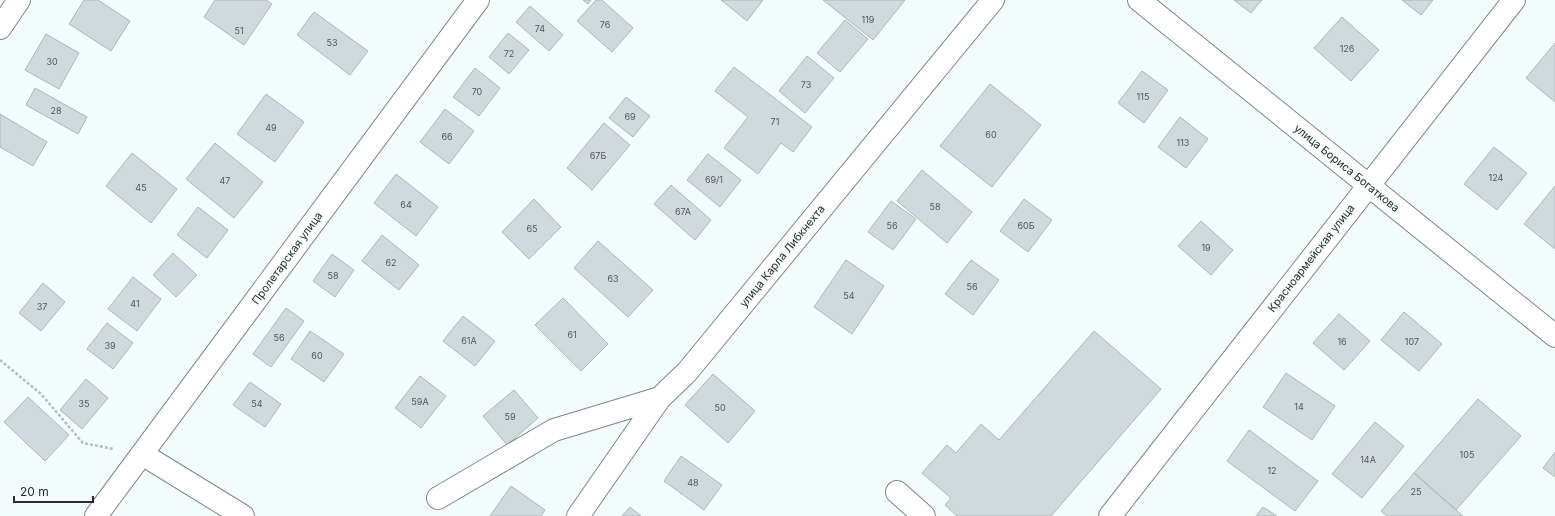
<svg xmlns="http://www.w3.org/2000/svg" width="1555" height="516" viewBox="0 0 1555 516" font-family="Inter,sans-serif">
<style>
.building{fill:#d0d9dc;stroke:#aeb6b9}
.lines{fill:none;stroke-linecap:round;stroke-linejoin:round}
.minor-casing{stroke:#7e8786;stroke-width:24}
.major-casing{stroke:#7e8786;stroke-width:24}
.path{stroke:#b5bdbd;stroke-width:2.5;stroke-dasharray:3 2;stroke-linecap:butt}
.minor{stroke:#fff;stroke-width:22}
.major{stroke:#fff;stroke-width:22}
.labels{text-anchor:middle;stroke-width:3;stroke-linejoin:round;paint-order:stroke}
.number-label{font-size:9px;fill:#535758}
.street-label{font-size:11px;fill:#292c2c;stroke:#f2fcfb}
</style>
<rect width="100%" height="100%" fill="#f2fcfb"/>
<path class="building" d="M84 0H98L130 21 111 51 69 24Z
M215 0H266L272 4 244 45 204 17Z
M583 0H591L588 4Z
M596 0H602L633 28 612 52 577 21Z
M721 0H763L747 21Z
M823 0H905L873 40Z
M1234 0H1262L1251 13Z
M1402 0H1433L1421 15Z
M530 6 563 35 549 51 516 22Z
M314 12 368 51 350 75 297 35Z
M1342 17 1379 50 1351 81 1314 48Z
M845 20 868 39 840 72 817 53Z
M508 33 529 50 509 74 489 57Z
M46 34 79 53 59 89 25 70Z
M1555 43V102L1526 78Z
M807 56 834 78 805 113 779 91Z
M734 67 812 127 793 152 781 143 758 174 724 148 748 117 715 91Z
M475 68 500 88 479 116 453 97Z
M1142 71 1168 90 1144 123 1118 103Z
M990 84 1041 125 992 187 940 146Z
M35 88 87 117 78 134 26 105Z
M266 94 304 122 275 162 237 134Z
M626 97 650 116 633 137 609 118Z
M445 109 474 131 449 164 420 142Z
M0 114 47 142 33 166 0 147Z
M1180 117 1208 139 1186 168 1158 147Z
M604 123 630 145 592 190 567 168Z
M215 143 263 182 234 218 186 179Z
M1494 147 1527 173 1497 210 1464 184Z
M132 153 177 189 151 223 106 186Z
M708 154 741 180 720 207 687 180Z
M922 170 972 212 947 243 897 201Z
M396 174 438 207 416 236 374 203Z
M671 185 711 220 695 240 654 204Z
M1555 186V249L1524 224Z
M534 199 561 227 529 259 502 232Z
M1024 199 1052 220 1028 252 1000 231Z
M891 201 916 219 893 250 868 232Z
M198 207 228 230 207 258 177 235Z
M1201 221 1233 250 1211 275 1178 246Z
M382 235 419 265 399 290 362 261Z
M598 241 653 290 628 317 574 268Z
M173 253 197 275 176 297 153 275Z
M332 254 354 270 335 297 313 281Z
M846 260 884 286 852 334 814 307Z
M971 260 999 280 973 315 945 294Z
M133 277 161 299 137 331 108 309Z
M43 283 65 302 41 331 19 313Z
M563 298 608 344 581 371 535 325Z
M286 308 304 321 271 367 253 354Z
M1404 312 1442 344 1419 371 1381 340Z
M1339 314 1370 341 1344 370 1313 343Z
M463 316 495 341 475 366 443 341Z
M107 323 133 343 113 369 87 349Z
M310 331 344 354 324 382 291 359Z
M1094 331 1161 389 1051 516H957L945 505 951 498 922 473 947 445 956 453 981 424 999 440Z
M1286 373 1335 406 1312 440 1263 407Z
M713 374 755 411 728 443 685 405Z
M420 376 446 396 421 428 395 408Z
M86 379 108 398 82 429 60 410Z
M250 382 281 404 265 427 233 405Z
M514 390 538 418 507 445 483 416Z
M28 397 69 435 45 461 4 422Z
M1478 399 1521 436 1456 510 1414 473Z
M1375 422 1404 446 1362 498 1332 474Z
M1249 430 1318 481 1295 511 1227 461Z
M1555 452V477L1543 468Z
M681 456 722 485 704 510 664 481Z
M1414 473 1456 510 1463 516H1387L1381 511Z
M511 486 545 510 541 516H490Z
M630 507 641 516H622Z
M1263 507 1277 516H1256Z"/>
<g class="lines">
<g class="minor-casing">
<path id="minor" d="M0 28 19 0
M142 454 243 516
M897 492 924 516
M438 498 554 430 660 398
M578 516 660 398 687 372 993 0
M1110 516 1514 0"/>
</g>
<g class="major-casing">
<path id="major" d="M1139 0 1555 336
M96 516 478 0"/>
</g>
<path class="path" d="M0 360 41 394 83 443 114 449"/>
<use href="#minor" class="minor"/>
<use href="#major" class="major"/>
</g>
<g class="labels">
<g class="number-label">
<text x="868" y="23">119</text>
<text x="605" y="28">76</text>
<text x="540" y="32">74</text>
<text x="239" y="34">51</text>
<text x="332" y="46">53</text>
<text x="1347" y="52">126</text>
<text x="509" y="57">72</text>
<text x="52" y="65">30</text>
<text x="806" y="88">73</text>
<text x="477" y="95">70</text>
<text x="1143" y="100">115</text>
<text x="56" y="114">28</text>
<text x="630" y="120">69</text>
<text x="775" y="125">71</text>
<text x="271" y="131">49</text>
<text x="991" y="138">60</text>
<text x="447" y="140">66</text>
<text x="1183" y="146">113</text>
<text x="598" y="159">67Б</text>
<text x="1496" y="181">124</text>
<text x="714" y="183">69/1</text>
<text x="225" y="184">47</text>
<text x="141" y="191">45</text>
<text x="406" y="208">64</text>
<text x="935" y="210">58</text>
<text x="683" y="215">67А</text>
<text x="892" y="229">56</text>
<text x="1026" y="229">60Б</text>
<text x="532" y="232">65</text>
<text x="1206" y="251">19</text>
<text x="391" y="266">62</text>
<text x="333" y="279">58</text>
<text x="613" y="282">63</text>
<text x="972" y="290">56</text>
<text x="849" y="299">54</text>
<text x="135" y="307">41</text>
<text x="42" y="310">37</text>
<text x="572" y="338">61</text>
<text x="279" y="341">56</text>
<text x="469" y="344">61А</text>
<text x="1342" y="345">16</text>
<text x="1412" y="345">107</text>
<text x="110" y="349">39</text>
<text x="317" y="359">60</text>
<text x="420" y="405">59А</text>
<text x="84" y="407">35</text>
<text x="257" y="407">54</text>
<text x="1299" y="410">14</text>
<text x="720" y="411">50</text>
<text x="510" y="420">59</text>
<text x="1467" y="458">105</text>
<text x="1368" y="463">14А</text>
<text x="1272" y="474">12</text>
<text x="693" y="486">48</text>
<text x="1416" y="495">25</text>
</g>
<g class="street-label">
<text transform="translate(1347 168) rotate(39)" y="4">улица Бориса Богаткова</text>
<text transform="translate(782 256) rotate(-51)" y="4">улица Карла Либкнехта</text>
<text transform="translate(287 258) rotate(-54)" y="4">Пролетарская улица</text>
<text transform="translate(1311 258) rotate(-52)" y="4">Красноармейская улица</text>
</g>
</g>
<path d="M14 496v6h79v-6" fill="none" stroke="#292c2c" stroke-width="2"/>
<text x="20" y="496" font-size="12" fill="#292c2c" stroke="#f2fcfb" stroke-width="3" paint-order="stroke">20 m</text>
</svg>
